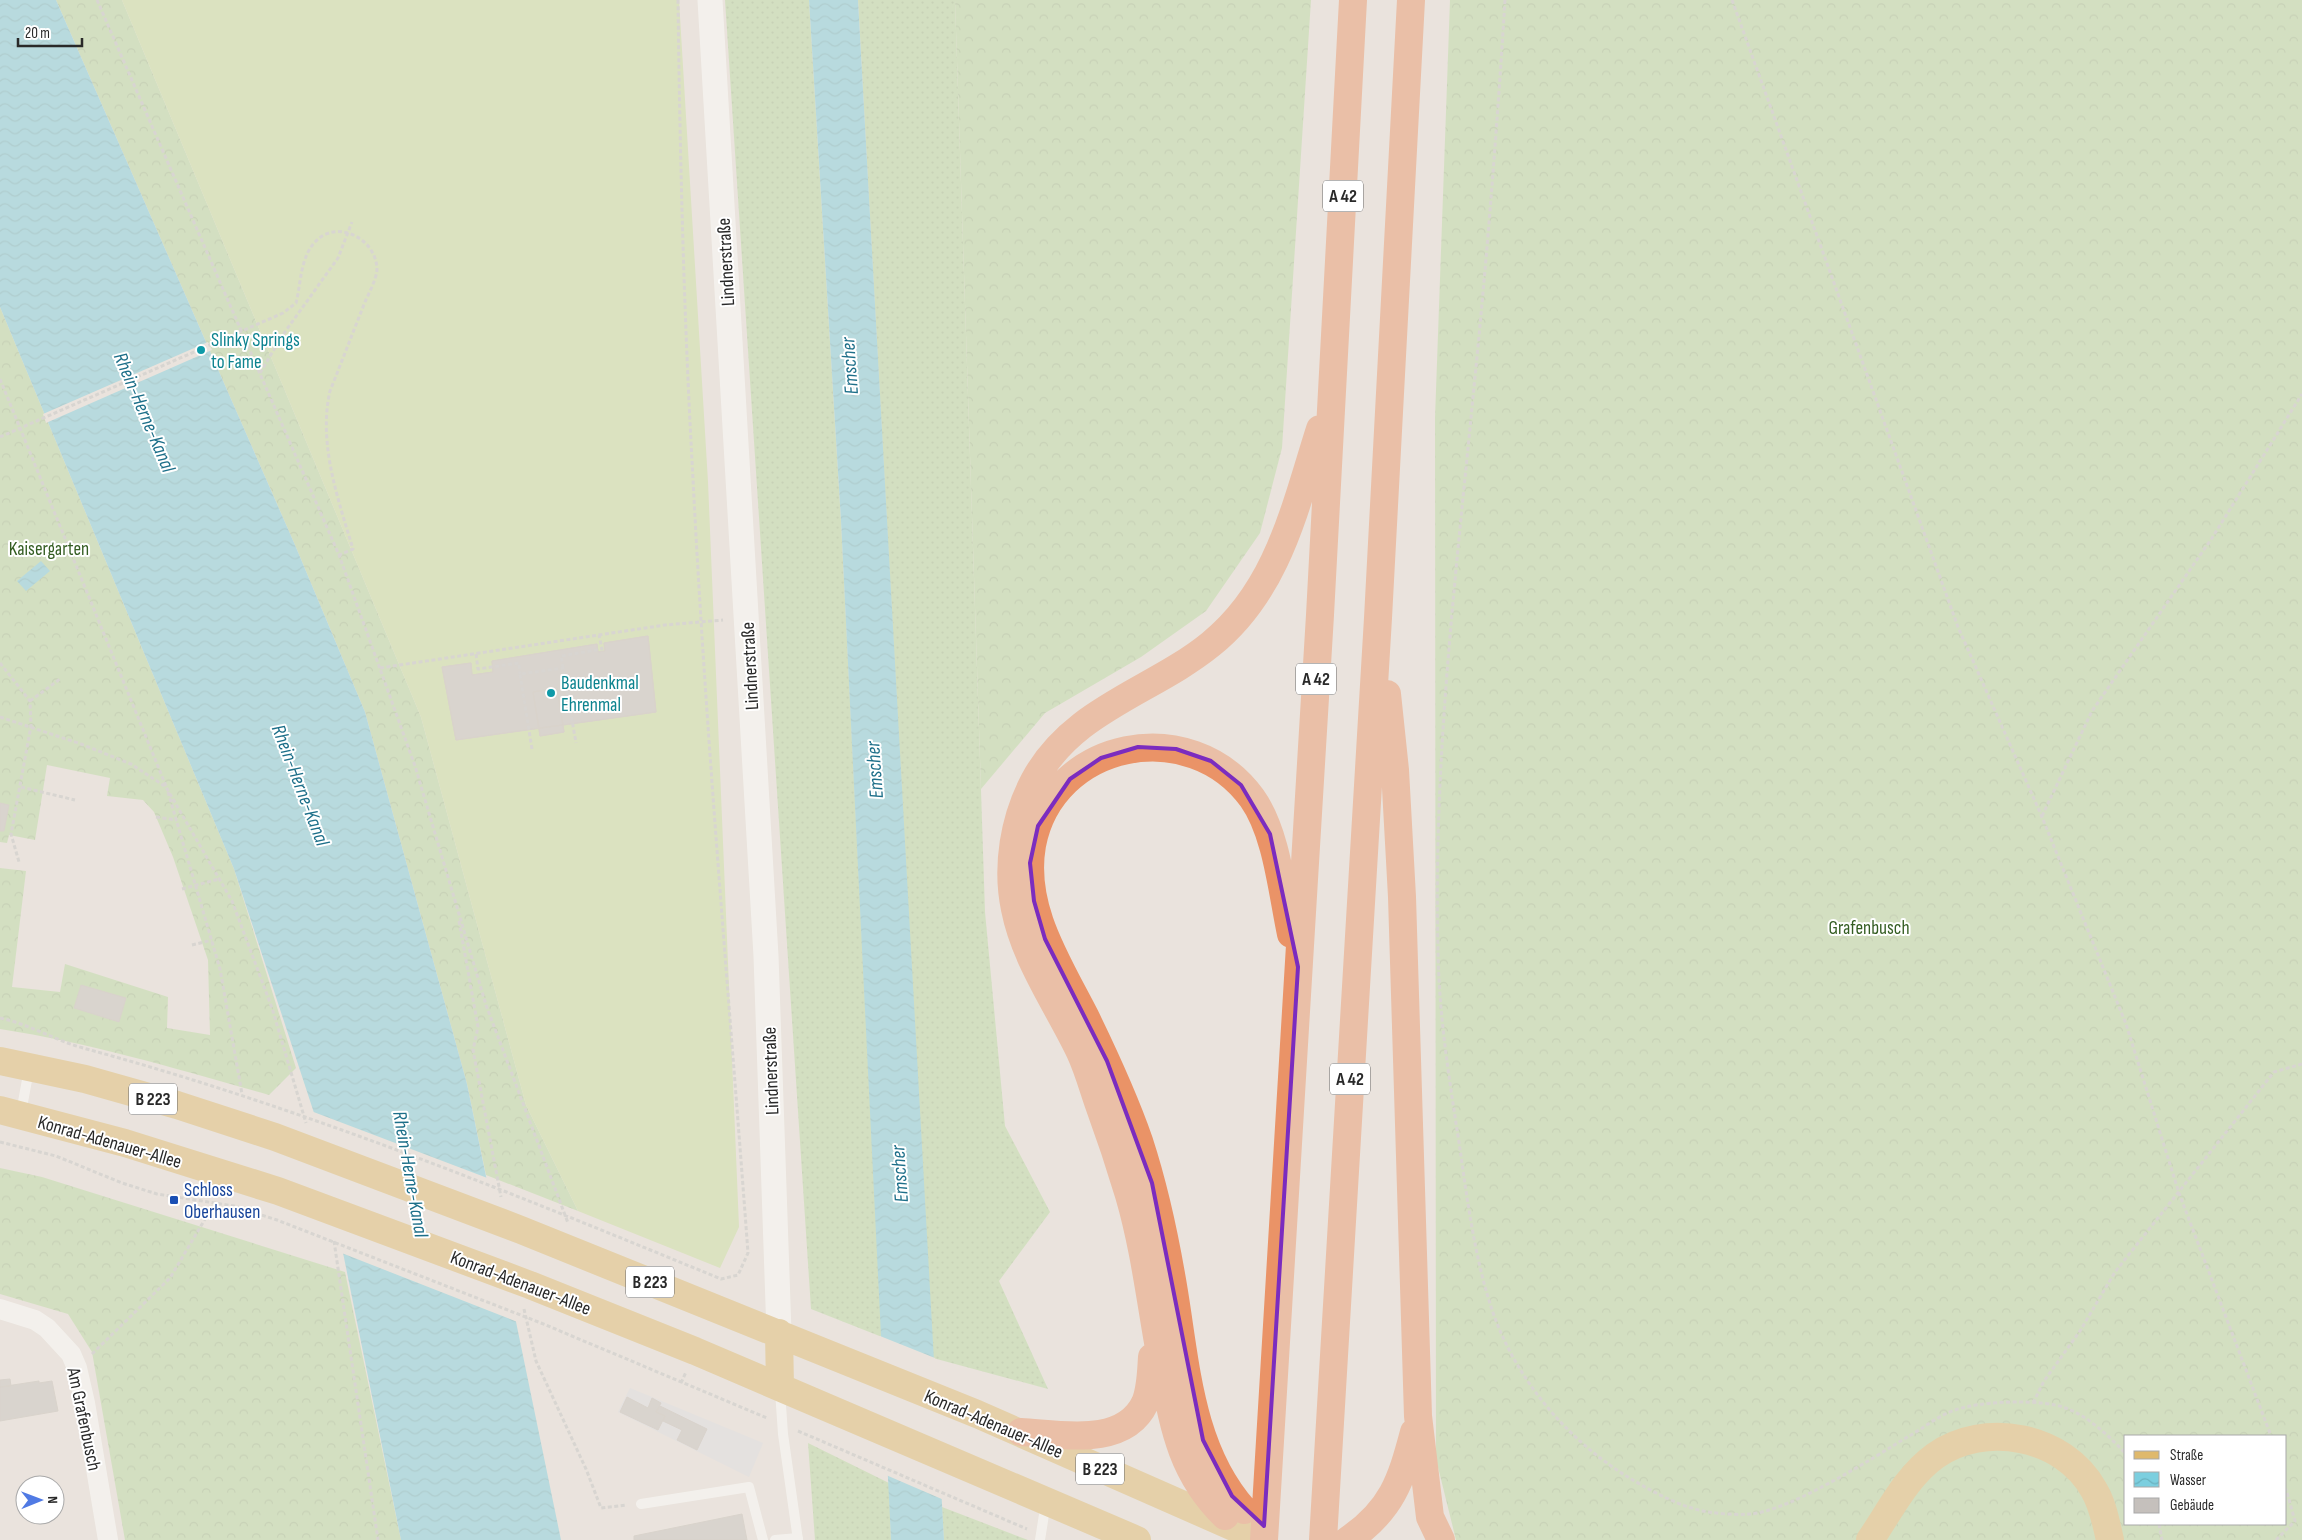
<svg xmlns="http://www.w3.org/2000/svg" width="2302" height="1540" viewBox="0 0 2302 1540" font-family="'Sofia Sans Condensed',sans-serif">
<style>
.industrial{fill:#dedde3}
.grass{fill:url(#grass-dots)}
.forest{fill:url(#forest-crowns);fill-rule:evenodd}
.pitch{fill:#cae09d}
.water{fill:url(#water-waves)}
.pier{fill:#eae3dd}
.building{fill:#c5c0bc;stroke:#c5beb7}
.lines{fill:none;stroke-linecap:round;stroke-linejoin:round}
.path{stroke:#c3c3c3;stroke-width:3;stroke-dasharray:4 2.5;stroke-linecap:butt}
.service{stroke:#fff;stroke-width:10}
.minor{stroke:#fff;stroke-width:20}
.tertiary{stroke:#fff;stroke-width:25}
.primary{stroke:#dfb96c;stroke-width:28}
.motorway{stroke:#ea9367;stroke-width:28}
.marked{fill:none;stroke:#7b2cbf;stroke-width:4;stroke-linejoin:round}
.culture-dot{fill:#0f9aa8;stroke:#fff;stroke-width:2}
.transit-dot{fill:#1a4fb4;stroke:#fff;stroke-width:2}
.labels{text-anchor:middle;stroke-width:4;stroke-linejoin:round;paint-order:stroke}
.shield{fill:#fff;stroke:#696969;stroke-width:1}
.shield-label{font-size:18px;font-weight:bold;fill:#292929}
.street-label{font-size:19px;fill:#292929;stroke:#fff}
.culture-label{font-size:19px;fill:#0d838f;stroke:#fff;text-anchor:start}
.park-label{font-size:19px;fill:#345d22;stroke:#fff}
.transit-label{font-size:19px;fill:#164399;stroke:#fff;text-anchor:start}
.water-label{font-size:20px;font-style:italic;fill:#1d6f89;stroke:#fff}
</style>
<defs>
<pattern id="grass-dots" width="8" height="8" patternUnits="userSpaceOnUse" patternTransform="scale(1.25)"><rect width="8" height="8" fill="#b9daa0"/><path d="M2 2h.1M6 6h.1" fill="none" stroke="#9fbb8a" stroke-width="1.8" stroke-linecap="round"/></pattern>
<pattern id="forest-crowns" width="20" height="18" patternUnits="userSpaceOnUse" patternTransform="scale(1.25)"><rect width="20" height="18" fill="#b9daa0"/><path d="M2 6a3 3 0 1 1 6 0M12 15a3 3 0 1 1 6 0" fill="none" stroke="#9fbb8a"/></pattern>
<pattern id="water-waves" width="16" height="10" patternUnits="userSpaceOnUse" patternTransform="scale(1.25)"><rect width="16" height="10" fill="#7ccfdf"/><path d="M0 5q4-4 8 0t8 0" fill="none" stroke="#6bb2bf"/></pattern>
</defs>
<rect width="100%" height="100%" fill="#eae3dd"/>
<path class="industrial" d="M630 1388 763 1443 749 1477 618 1412Z"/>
<path class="grass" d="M725 0H809L841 521 882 1337 811 1309Z
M858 0H955L985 912 1005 1126 1050 1212 999 1281 1048 1389 933 1358Z
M808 1443 889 1483 891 1540H815Z
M942 1507 1028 1540H944Z"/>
<path class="forest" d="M56 0H122L421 717 526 1105 578 1211 486 1175 467 1084 365 712 295 545Z
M955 0H1311L1282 448 1260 533 1206 611 1141 657 1045 713 981 789Z
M1450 0H2302V1540H1456L1436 1459 1435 418ZM2126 1436H2286V1524H2126Z
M0 307 234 869 296 1068 269 1095C180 1070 92 1043 0 1029V868L26 871 12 987 60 992 65 964 168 997 167 1028 210 1035 208 960 173 857 154 812 143 800 107 796 110 778 47 765 35 840 9 835 7 843 0 842Z
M0 1168 42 1177 345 1272 401 1540H125L92 1352 68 1314 0 1294Z"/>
<path class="pitch" d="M122 0H679L708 482 739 1227 720 1268 578 1211 526 1105 421 717Z"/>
<path class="water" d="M0 0H56L295 545 365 712 467 1084 561 1540H401L316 1119 234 869 0 307Z
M809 0H858L944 1540H891L841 521Z
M41 561 50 571 26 591 17 581Z"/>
<path class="pier" d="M208 342 212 350 46 423 43 414Z
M311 1111 490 1179 520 1323 339 1252Z
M880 1336 935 1358 944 1500 886 1475Z"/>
<path class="building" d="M648 636 656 712 563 725 557 688 533 692 539 728 456 740 442 667 471 663 472 675 493 672 492 661 597 644 598 652 605 651 604 643Z
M648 636 656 712 456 740 442 667 471 663 472 675 493 672 492 661 597 644 598 652 605 651 604 643Z
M557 688 564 732 540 736 533 692Z
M563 725 564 732 540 736 539 728Z
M0 803 9 805 4 831H0Z
M81 985 126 998 119 1022 74 1008Z
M10 1379 11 1386 0 1387V1380Z
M39 1381V1383L52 1381 58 1411 0 1421V1387Z
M627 1397 648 1408 652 1398 661 1403 656 1412 665 1416 658 1430 620 1412Z
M660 1406 707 1429 697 1450 677 1440 682 1430 663 1421 665 1416 656 1412Z
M742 1514 747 1540H634V1536Z"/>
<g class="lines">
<path class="path" d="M97 0 339 555 415 766 486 1005 568 1223
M1505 0C1497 129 1487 258 1474 387 1456 574 1433 762 1438 951 1439 1018 1450 1084 1460 1149 1468 1206 1478 1281 1501 1333 1528 1394 1575 1445 1631 1479 1655 1493 1680 1507 1708 1512 1721 1514 1737 1515 1750 1514 1790 1511 1873 1458 1909 1436 1924 1428 1939 1415 1955 1410 1980 1401 2044 1398 2068 1409 2089 1417 2111 1438 2126 1454
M1732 0 1958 627 2042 817 2126 1024 2179 1193 2271 1436
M260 373 282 336 338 258 352 222
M0 379 166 786
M0 437 283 313 296 303C301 284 300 258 315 242 337 218 377 239 377 270 376 280 369 293 365 302 353 332 342 361 330 391 318 443 338 499 353 549L339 555
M476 654 478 669 519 663 520 674
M0 663 30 701 31 726 11 834 19 862
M380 668 665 625 723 620
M563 668 561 656 602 649 599 635
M30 701 60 679
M0 717 81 744 131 764 166 787 232 901 272 1008 306 1123
M532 749 520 674 563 668 576 743
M21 787 75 800
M168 792 220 969 242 1094
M2042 816 2092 711 2212 538 2302 394
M156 817 177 820
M182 889 219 879
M459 921 478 1027 473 1050 501 1197
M192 945 212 940
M0 1018C29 1024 54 1040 83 1048 302 1107 512 1193 721 1279L738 1275 748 1253C729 996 706 738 693 479 684 320 680 160 678 0
M0 1142 56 1156 122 1183 157 1194 234 1206 277 1220 541 1323 767 1418
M334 1241 378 1540
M524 1309 536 1361 586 1469 601 1508 627 1505
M92 1354 170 1278 214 1204
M681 1383 686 1372
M2033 1403 2044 1381 2080 1331 2115 1272 2274 1072 2302 1064
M798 1431 1027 1529
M2159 1524 2162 1540
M2276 1540 2295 1521 2286 1489"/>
<path class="service" d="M21 1113 29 1069
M780 1391 783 1434 798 1540
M641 1504 749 1487 763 1540
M775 1540 798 1538
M1040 1540 1046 1502"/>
<path class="minor" d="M0 1309 35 1320 47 1328 71 1354 77 1368 85 1403 108 1540"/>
<path class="tertiary" d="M710 0 766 956 779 1333"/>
<path class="primary" d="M0 1061 85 1079 177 1105 275 1137 521 1230 977 1414 1263 1540
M0 1110 125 1143 278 1191 530 1285 695 1351 1137 1540
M779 1333 780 1387
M1870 1540C1890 1511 1906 1477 1935 1456 1984 1421 2064 1435 2094 1490 2103 1505 2106 1523 2110 1540"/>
<path class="motorway" d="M1387 694 1395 770 1402 897 1418 1416 1430 1517 1441 1540
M1021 1432C1060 1434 1124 1448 1145 1403 1151 1389 1151 1371 1152 1357
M1244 1510C1188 1447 1186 1359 1172 1280 1164 1233 1154 1187 1139 1141 1124 1098 1105 1057 1085 1016 1058 963 1021 908 1032 845 1052 740 1190 713 1252 798 1277 833 1282 892 1291 934
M1225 1516C1183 1475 1174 1430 1164 1375 1152 1315 1146 1253 1129 1195 1120 1165 1110 1135 1099 1105 1093 1088 1088 1069 1080 1052 1058 1006 1025 960 1015 909 1006 866 1014 819 1034 781 1072 709 1152 692 1211 644 1278 590 1295 507 1320 429
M1264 1540 1320 615 1353 0
M1323 1540 1378 618 1411 0
M1348 1540C1392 1510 1401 1481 1414 1432"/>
</g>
<path d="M0 0H2302V1540H0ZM1138 747 1176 749 1211 761 1241 785 1270 834 1298 967 1264 1526 1232 1496 1203 1440 1152 1183 1107 1061 1045 939 1034 901 1030 863 1038 826 1070 779 1101 758Z" fill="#eae3dd" fill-opacity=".55" fill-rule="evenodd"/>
<path class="marked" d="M1138 747 1176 749 1211 761 1241 785 1270 834 1298 967 1264 1526 1232 1496 1203 1440 1152 1183 1107 1061 1045 939 1034 901 1030 863 1038 826 1070 779 1101 758Z"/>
<g class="culture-dot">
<circle cx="201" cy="350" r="5"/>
<circle cx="551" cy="693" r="5"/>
</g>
<rect class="transit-dot" x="169" y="1195" width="10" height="10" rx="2.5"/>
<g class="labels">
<g class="shield">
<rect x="1323" y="180.5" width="40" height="31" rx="4"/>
<rect x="1296" y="663.5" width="40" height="31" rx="4"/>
<rect x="1330" y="1063.5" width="40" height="31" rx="4"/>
<rect x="129" y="1083.5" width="48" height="31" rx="4"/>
<rect x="626" y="1266.5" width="48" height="31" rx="4"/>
<rect x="1076" y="1453.5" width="48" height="31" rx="4"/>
</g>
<g class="shield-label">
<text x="1343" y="202">A 42</text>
<text x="1316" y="685">A 42</text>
<text x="1350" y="1085">A 42</text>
<text x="153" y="1105">B 223</text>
<text x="650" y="1288">B 223</text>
<text x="1100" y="1475">B 223</text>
</g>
<g class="street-label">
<text transform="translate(725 262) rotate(-93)" y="7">Lindnerstraße</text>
<text transform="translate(749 666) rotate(-93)" y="7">Lindnerstraße</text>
<text transform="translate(770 1071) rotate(-92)" y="7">Lindnerstraße</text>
<text transform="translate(110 1141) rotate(16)" y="7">Konrad-Adenauer-Allee</text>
<text transform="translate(521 1282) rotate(21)" y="7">Konrad-Adenauer-Allee</text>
<text transform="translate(85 1419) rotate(78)" y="7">Am Grafenbusch</text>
<text transform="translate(994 1423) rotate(23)" y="7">Konrad-Adenauer-Allee</text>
</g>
<g class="culture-label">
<text x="211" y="346">Slinky Springs<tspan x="211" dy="22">to Fame</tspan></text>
<text x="561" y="689">Baudenkmal<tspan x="561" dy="22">Ehrenmal</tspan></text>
</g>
<g class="park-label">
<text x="49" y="555">Kaisergarten</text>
<text x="1869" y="934">Grafenbusch</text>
</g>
<g class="transit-label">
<text x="184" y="1196">Schloss<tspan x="184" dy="22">Oberhausen</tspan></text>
</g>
<g class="water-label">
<text transform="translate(849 366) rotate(-94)" y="7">Emscher</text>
<text transform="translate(145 412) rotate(67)" y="7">Rhein-Herne-Kanal</text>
<text transform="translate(874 770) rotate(-94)" y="7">Emscher</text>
<text transform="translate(301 785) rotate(69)" y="7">Rhein-Herne-Kanal</text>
<text transform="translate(411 1174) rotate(80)" y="7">Rhein-Herne-Kanal</text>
<text transform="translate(899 1174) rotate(-94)" y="7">Emscher</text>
</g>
</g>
<rect x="2124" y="1435" width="162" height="90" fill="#ffffff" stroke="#a9a9a9"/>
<rect x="2134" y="1451" width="25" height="8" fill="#dfb96c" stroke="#a9a9a9"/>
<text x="2170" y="1460" font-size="15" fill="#292929">Straße</text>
<rect x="2134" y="1472" width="25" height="15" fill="url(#water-waves)" stroke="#a9a9a9"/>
<text x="2170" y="1485" font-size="15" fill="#292929">Wasser</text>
<rect x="2134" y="1498" width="25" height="15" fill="#c5c0bc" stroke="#a9a9a9"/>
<text x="2170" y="1510" font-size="15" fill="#292929">Gebäude</text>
<g transform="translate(40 1500) rotate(89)"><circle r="24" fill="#ffffff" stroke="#a9a9a9"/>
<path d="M0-4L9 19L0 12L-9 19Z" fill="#507ae4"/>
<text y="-8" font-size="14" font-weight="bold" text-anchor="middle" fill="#292929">N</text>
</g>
<path d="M18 38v8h64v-8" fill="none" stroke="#292929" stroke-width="2.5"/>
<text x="25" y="38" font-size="15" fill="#292929" stroke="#ffffff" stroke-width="4" paint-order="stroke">20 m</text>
</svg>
